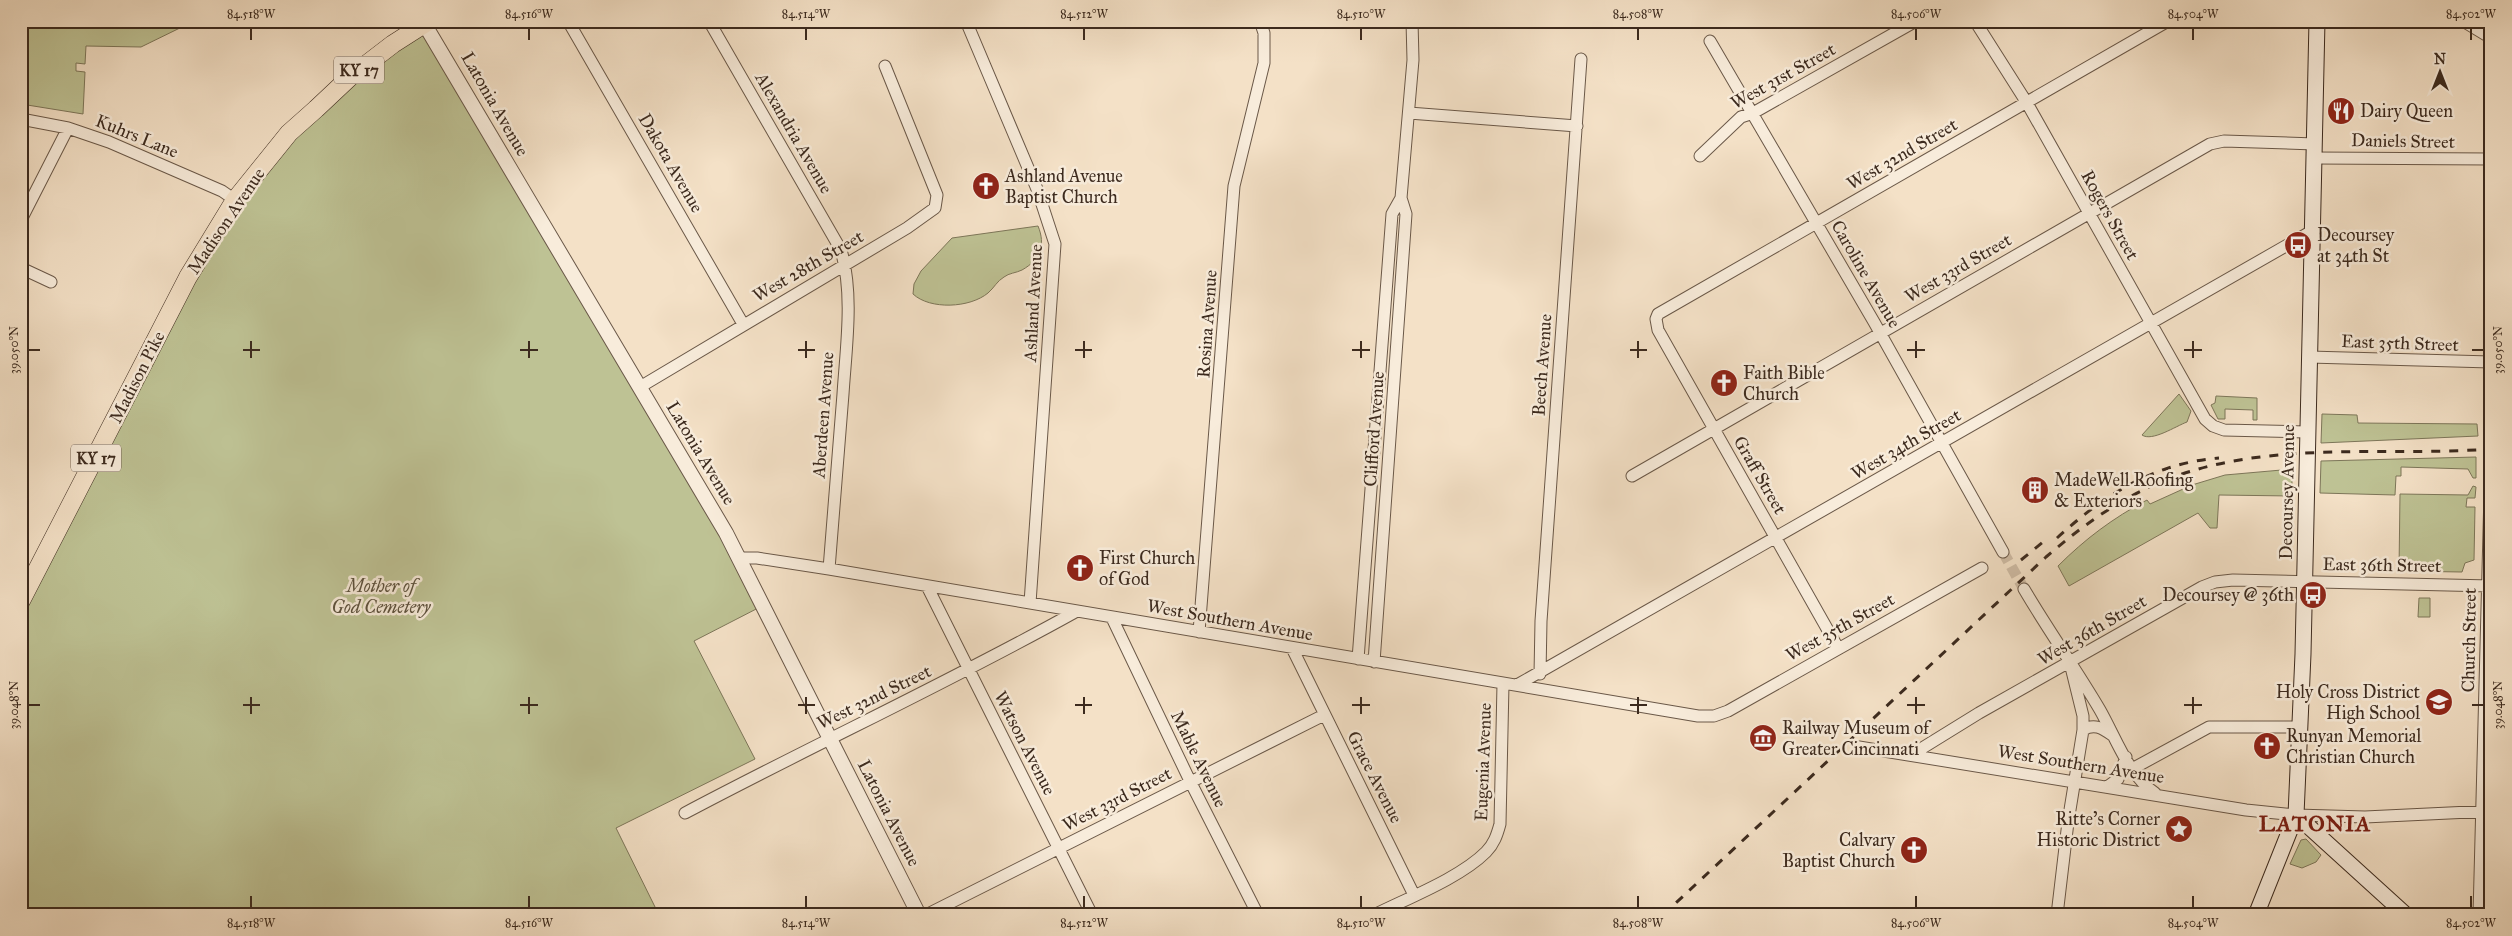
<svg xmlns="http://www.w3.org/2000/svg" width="2512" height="936" viewBox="0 0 2512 936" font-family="'IM FELL Great Primer',serif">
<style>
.green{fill:#bec294;stroke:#7d7659}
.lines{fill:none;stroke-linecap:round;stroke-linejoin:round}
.minor-tunnel{stroke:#cfbca5;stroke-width:11;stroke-dasharray:11 5.5;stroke-linecap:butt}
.minor-casing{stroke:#6a5848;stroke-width:13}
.tertiary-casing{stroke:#6a5848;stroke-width:16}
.secondary-casing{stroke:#3c2a1e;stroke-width:17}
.primary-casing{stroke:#3c2a1e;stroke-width:19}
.minor{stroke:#f8ecdb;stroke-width:11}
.tertiary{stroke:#f8ecdb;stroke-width:14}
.secondary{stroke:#f8ecdb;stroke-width:15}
.primary{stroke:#f4e1c7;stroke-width:18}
.rail{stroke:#3c2a1e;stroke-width:3;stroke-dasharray:9 9;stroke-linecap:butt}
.ticks{fill:none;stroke:#3c2a1e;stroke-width:2}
.labels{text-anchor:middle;stroke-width:5;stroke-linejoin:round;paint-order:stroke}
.shield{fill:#f8ecdb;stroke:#746457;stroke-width:1}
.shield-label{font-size:16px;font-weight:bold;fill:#3c2a1e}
.street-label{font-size:18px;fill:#3c2a1e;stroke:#f8ecdb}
.poi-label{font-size:18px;fill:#3c2a1e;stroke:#f8ecdb;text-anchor:start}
.park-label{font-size:18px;font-style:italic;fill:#5c503c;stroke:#f8ecdb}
.district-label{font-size:22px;font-weight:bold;letter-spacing:1px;fill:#7a1f14;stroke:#f8ecdb}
.neatline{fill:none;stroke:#3c2a1e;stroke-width:2}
.ticks-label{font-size:12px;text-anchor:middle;fill:#3c2a1e}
</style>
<rect width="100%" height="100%" fill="#f4e1c7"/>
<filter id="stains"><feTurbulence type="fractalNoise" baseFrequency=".004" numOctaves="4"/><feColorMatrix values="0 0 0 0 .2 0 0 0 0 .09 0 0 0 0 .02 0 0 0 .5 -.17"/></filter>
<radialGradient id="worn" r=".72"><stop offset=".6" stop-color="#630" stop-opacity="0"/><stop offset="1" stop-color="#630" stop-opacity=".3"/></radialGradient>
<path class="green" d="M21 21H187L186 25 141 47 86 46 85 64 76 63V71L85 72 83 114 21 104Z
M425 25 764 605 694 641 755 759 616 828 659 915H21V601L169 313 289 133Z
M1038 226C1046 245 1040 260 1022 270 1016 273 1009 273 1004 277 997 281 994 288 988 293 970 308 930 310 913 294L914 284 921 271 952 238Z
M2179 394 2191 411 2187 422C2176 426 2152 442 2142 435Z
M2216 396 2257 398V420H2253V410L2225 409V419H2218L2211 405 2215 403Z
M2322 414 2357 415 2358 423 2477 424 2478 436 2321 443Z
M2476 457V478H2473L2468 469 2401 467V476H2396L2395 495 2320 493 2321 461Z
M2293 469 2291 496 2219 495 2217 528H2210L2198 513 2069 586 2058 566C2085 539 2113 518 2147 500L2150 504 2192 485 2225 475Z
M2473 486 2476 487 2475 498H2467L2466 507H2475L2474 560 2465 563 2462 572 2399 571 2400 494 2468 495Z
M2419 598H2430V617H2418Z
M2306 839 2321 855 2316 862 2302 868 2290 864 2301 840Z"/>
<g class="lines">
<path class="minor-tunnel" d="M2003 552 2024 589"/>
<g class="minor-casing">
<path id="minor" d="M568 21 743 324
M709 21 841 250C854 295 846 347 843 394 838 452 834 511 829 569
M966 21 1037 189 1055 244 1030 603
M1975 21 2027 103 2205 419 2213 426 2224 430 2307 432
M2463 21 2491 38
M1710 41 1874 322 2003 552
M1409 113 1577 126
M21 119 68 128 109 142 222 191 235 200
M1700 156 1741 117 1753 113 1916 21
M2314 158 2491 159
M21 220 68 128
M21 268 51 282
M2309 357 2491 362
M640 387 907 228 935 208 937 195 885 66
M1632 476 2210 144 2224 141 2315 144
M740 558H757L829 569 1698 716H1714L1728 711 1982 568
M927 586 1092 915
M2024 589C2048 630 2076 669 2100 710 2116 738 2128 775 2155 793
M1112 618 1190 781 1258 915
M1199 632 1234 186 1264 63V33L1260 21
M1292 648 1414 895
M1838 648 1658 330 1656 319 1658 314 2168 21
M1358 659 1392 214 1401 198
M1374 662 1406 214 1401 198 1413 60 1412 21
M1540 674 1541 621 1581 59
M1517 685 2312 231
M2083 730C2094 723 2102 728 2112 735
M1859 747 2246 810 2296 815 2365 817 2491 811
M1911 755 1979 713 2202 587 2215 582 2233 580 2491 586
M2132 769 2209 727H2301
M2107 787 2118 779 2126 757
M685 813C815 744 948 683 1077 611
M926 915 1324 715
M1374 915C1408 898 1460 878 1486 852 1494 844 1497 835 1500 824L1503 684
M2057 915 2068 822 2083 730V716L2070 663
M2479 915 2491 455"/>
</g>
<g class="tertiary-casing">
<path id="tertiary" d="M425 25 726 533 919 915"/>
</g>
<g class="secondary-casing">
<path id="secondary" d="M2296 815 2406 915
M2256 915 2296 815 2303 654 2317 21"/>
</g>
<g class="primary-casing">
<path id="primary" d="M21 601 188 277 235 200 289 133 316 109 350 77 393 44 429 21"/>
</g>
<use href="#minor" class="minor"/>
<use href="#tertiary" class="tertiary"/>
<use href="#secondary" class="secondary"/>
<use href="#primary" class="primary"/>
<path class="rail" d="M2057 538C2104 495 2154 463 2219 458
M2021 560 2043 542
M1663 915 2046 557C2082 526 2119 499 2163 481 2267 439 2382 457 2491 449"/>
</g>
<path class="ticks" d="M251 28V40M529 28V40M806 28V40M1084 28V40M1361 28V40M1638 28V40M1916 28V40M2193 28V40M2471 28V40M251 341V358M529 341V358M806 341V358M1084 341V358M1361 341V358M1638 341V358M1916 341V358M2193 341V358M28 350H40M243 350H260M520 350H538M798 350H815M1075 350H1092M1352 350H1370M1630 350H1647M1907 350H1925M2184 350H2202M2472 350H2484M251 697V714M529 697V714M806 697V714M1084 697V714M1361 697V714M1638 697V714M1916 697V714M2193 697V714M28 705H40M243 705H260M520 705H538M798 705H815M1075 705H1092M1352 705H1370M1630 705H1647M1907 705H1925M2184 705H2202M2472 705H2484M251 896V908M529 896V908M806 896V908M1084 896V908M1361 896V908M1638 896V908M1916 896V908M2193 896V908M2471 896V908"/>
<defs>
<g id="restaurant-disc" transform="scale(1.4375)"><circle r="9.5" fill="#8f2418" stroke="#f8ecdb"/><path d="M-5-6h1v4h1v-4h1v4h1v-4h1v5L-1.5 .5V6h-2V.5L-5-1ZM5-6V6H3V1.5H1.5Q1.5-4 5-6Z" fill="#fff"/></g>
<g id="church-disc" transform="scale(1.4375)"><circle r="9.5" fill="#8f2418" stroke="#f8ecdb"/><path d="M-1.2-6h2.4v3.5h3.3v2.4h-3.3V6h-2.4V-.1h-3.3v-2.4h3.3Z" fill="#fff"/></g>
<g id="bus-disc" transform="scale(1.4375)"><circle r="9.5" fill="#8f2418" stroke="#f8ecdb"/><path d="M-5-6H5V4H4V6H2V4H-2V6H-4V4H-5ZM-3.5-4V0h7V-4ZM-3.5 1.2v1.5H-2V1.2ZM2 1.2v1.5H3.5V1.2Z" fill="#fff"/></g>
<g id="building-disc" transform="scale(1.4375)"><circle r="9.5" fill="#8f2418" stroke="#f8ecdb"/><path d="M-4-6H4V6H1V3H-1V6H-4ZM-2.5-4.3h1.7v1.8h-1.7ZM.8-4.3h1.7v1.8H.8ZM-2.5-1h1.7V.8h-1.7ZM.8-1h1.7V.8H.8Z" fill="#fff"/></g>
<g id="school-disc" transform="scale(1.4375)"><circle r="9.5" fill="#8f2418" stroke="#f8ecdb"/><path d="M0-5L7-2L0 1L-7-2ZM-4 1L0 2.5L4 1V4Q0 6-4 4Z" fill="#fff"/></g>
<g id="museum-disc" transform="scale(1.4375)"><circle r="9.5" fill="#8f2418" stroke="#f8ecdb"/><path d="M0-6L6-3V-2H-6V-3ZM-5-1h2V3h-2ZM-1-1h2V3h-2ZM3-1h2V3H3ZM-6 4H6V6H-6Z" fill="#fff"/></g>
<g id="sight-disc" transform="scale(1.4375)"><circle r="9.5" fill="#8f2418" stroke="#f8ecdb"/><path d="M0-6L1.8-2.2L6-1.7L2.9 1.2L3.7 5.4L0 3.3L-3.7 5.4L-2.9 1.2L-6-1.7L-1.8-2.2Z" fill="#fff"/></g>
</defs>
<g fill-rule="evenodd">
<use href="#restaurant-disc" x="2341" y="111"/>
<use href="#church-disc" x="986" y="186"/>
<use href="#bus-disc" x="2298" y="245"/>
<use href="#church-disc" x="1724" y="383"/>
<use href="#building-disc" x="2035" y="490"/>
<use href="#church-disc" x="1080" y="568"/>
<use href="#bus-disc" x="2313" y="595"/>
<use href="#school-disc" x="2439" y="702"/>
<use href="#museum-disc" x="1763" y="738"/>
<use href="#church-disc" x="2267" y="746"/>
<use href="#sight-disc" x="2179" y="829"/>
<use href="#church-disc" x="1914" y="850"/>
</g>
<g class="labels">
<g class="shield">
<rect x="334" y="56.5" width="50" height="27" rx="4"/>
<rect x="71" y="444.5" width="50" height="27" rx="4"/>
</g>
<g class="shield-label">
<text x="359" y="76">KY 17</text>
<text x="96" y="464">KY 17</text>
</g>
<g class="street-label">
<text transform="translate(1783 76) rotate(-29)" y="6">West 31st Street</text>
<text transform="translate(495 104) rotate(60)" y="6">Latonia Avenue</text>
<text transform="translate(794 133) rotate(60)" y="6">Alexandria Avenue</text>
<text transform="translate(137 136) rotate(22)" y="6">Kuhrs Lane</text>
<text transform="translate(2403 141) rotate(1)" y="6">Daniels Street</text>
<text transform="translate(1902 154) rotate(-30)" y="6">West 32nd Street</text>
<text transform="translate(671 163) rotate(60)" y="6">Dakota Avenue</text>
<text transform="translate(2110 215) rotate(61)" y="6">Rogers Street</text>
<text transform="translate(226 221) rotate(-56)" y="6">Madison Avenue</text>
<text transform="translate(808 266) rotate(-30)" y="6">West 28th Street</text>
<text transform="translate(1958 268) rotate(-30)" y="6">West 33rd Street</text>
<text transform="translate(1866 274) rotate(60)" y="6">Caroline Avenue</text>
<text transform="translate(1033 303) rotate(-87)" y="6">Ashland Avenue</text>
<text transform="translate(1207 324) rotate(-86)" y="6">Rosina Avenue</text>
<text transform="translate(2400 343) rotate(2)" y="6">East 35th Street</text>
<text transform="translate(1542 365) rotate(-86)" y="6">Beech Avenue</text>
<text transform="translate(137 377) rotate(-63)" y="6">Madison Pike</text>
<text transform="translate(823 415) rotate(-86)" y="6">Aberdeen Avenue</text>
<text transform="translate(1374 429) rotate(-86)" y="6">Clifford Avenue</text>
<text transform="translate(1906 444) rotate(-30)" y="6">West 34th Street</text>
<text transform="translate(701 453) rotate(59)" y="6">Latonia Avenue</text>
<text transform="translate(1760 475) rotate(60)" y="6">Graff Street</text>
<text transform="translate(2287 492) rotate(-89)" y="6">Decoursey Avenue</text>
<text transform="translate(2382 565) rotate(1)" y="6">East 36th Street</text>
<text transform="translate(1230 620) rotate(10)" y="6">West Southern Avenue</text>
<text transform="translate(1840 627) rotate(-29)" y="6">West 35th Street</text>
<text transform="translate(2092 630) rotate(-30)" y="6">West 36th Street</text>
<text transform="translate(2469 640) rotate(-89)" y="6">Church Street</text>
<text transform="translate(874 697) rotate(-26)" y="6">West 32nd Street</text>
<text transform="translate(1025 743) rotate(63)" y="6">Watson Avenue</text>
<text transform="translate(1199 759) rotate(64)" y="6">Mable Avenue</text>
<text transform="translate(1483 762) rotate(-88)" y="6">Eugenia Avenue</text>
<text transform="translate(2081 764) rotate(9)" y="6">West Southern Avenue</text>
<text transform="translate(1375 777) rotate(63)" y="6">Grace Avenue</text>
<text transform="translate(1117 799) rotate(-27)" y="6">West 33rd Street</text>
<text transform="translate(889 813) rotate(63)" y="6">Latonia Avenue</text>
</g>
<g class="poi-label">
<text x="2360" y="117">Dairy Queen</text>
<text x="1005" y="182">Ashland Avenue<tspan x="1005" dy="21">Baptist Church</tspan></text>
<text x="2317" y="241">Decoursey<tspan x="2317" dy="21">at 34th St</tspan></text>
<text x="1743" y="379">Faith Bible<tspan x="1743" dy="21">Church</tspan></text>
<text x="2054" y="486">MadeWell Roofing<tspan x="2054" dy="21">&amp; Exteriors</tspan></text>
<text x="1099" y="564">First Church<tspan x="1099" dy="21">of God</tspan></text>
<text x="2294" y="601" text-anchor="end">Decoursey @ 36th</text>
<text x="2420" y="698" text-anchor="end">Holy Cross District<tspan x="2420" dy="21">High School</tspan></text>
<text x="1782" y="734">Railway Museum of<tspan x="1782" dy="21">Greater Cincinnati</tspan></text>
<text x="2286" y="742">Runyan Memorial<tspan x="2286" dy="21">Christian Church</tspan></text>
<text x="2160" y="825" text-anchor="end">Ritte's Corner<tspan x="2160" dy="21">Historic District</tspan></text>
<text x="1895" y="846" text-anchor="end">Calvary<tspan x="1895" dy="21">Baptist Church</tspan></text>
</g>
<g class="park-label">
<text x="381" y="592">Mother of<tspan x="381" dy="21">God Cemetery</tspan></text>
</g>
<g class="district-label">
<text x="2315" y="831">LATONIA</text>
</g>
</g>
<rect width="2512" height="936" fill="none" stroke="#f4e1c7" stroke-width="55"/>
<g transform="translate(2440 72)" stroke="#f8ecdb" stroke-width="4" paint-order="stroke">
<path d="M0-4L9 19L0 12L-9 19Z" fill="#3c2a1e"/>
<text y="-8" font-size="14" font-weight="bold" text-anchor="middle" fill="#3c2a1e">N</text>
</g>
<rect x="28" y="28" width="2456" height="880" class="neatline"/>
<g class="ticks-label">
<text x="251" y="18">84.518°W</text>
<text x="529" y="18">84.516°W</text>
<text x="806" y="18">84.514°W</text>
<text x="1084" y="18">84.512°W</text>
<text x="1361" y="18">84.510°W</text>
<text x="1638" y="18">84.508°W</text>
<text x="1916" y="18">84.506°W</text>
<text x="2193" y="18">84.504°W</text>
<text x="2471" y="18">84.502°W</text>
<text transform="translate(14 350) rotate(-90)" y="4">39.050°N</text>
<text transform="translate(2498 350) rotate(-90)" y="4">39.050°N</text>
<text transform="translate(14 705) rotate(-90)" y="4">39.048°N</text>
<text transform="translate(2498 705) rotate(-90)" y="4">39.048°N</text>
<text x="251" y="927">84.518°W</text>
<text x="529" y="927">84.516°W</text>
<text x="806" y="927">84.514°W</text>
<text x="1084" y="927">84.512°W</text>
<text x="1361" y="927">84.510°W</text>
<text x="1638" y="927">84.508°W</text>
<text x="1916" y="927">84.506°W</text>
<text x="2193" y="927">84.504°W</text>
<text x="2471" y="927">84.502°W</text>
</g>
<rect width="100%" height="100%" filter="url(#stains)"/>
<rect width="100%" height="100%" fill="url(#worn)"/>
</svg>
